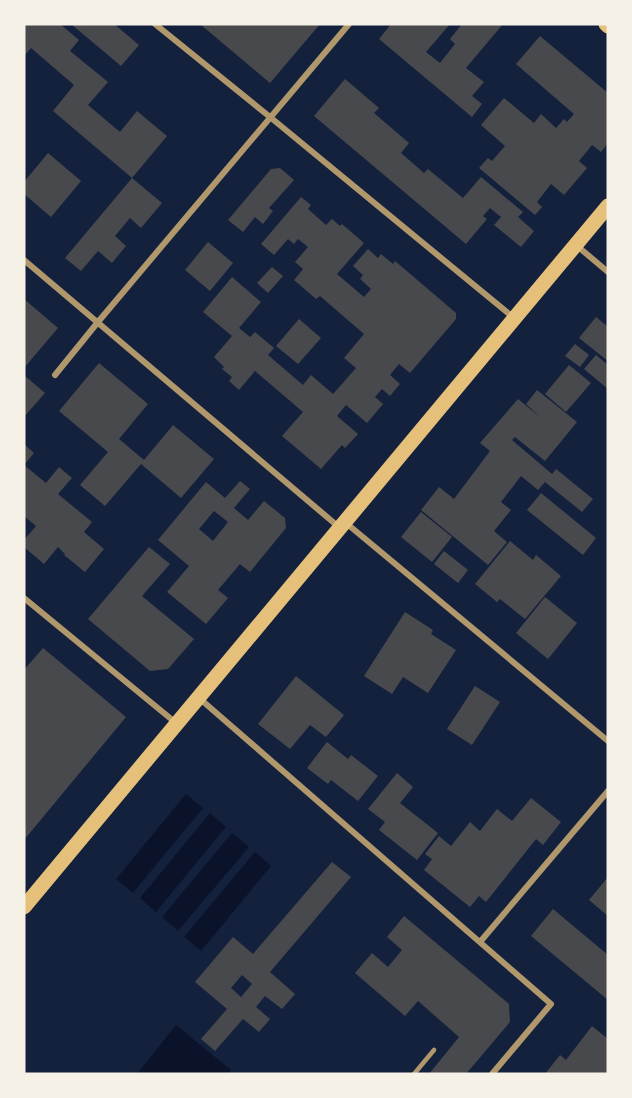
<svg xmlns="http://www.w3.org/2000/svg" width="632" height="1098" viewBox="0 0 632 1098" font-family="'Noto Serif',serif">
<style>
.water{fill:#0b132b}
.building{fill:#48494c;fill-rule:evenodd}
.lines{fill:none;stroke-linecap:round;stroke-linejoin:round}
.service{stroke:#b1986c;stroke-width:4.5}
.minor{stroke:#b1986c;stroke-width:6}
.primary{stroke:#e5c07b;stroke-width:15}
</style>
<rect width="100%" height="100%" fill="#14213d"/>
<path class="water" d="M186 794 203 808 133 893 116 879Z
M210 813 226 827 156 912 140 898Z
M232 833 249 847 178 931 162 917Z
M255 852 271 866 201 951 184 937Z
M176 1025 231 1070 228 1074H137Z"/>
<path class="building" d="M24 24H60L79 40 70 51 108 82 88 105 120 132 137 111 167 136 132 178 53 111 74 85 31 48 24 56Z
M71 24H114L139 45 121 66Z
M200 24H320L270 83Z
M391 24H450L426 52 440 63 455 44 450 39 462 24H503L466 68 484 82 472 96 482 104 472 117 379 39Z
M540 36 608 93V143L601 152 592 145 579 161 587 168 564 195 551 184 537 202 542 207 535 215 479 168 488 158 492 161 505 146 481 125 504 98 534 123 541 114 556 128 564 119 567 122 574 114 516 64Z
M345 79 379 108 374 113 409 143 401 153 424 173 428 169 463 198 481 177 523 212 518 217 534 231 521 247 494 225 501 217 490 208 483 216 487 219 466 244 314 116Z
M48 153 81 181 51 217 24 194V182Z
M280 168 294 180 269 208 273 211 263 224 255 217 243 232 228 220 271 169Z
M132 178 162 203 141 228 130 218 115 236 126 246 112 263 98 251 81 271 65 258Z
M301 197 311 205 308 209 326 225 332 219 340 226 342 224 364 243 337 274 364 297 371 289 360 279 363 275 353 266 368 249 378 258 381 254 393 264 395 261 456 313V319L410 373 399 364 390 375 400 384 390 396 382 389 375 397 383 404 367 423 346 405 337 416 358 434 345 448 342 445 321 469 282 436 303 412 255 371 239 390 229 381 232 377 222 369 224 367 214 357 232 336 203 312 232 277 261 302 239 328 250 337 255 332 274 348 268 355 303 385 311 375 333 394 356 368 344 358 364 334 320 296 316 299 294 280 303 269 295 262 308 247 298 239 294 244 288 239 274 255 261 244Z
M208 242 233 263 210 291 185 270Z
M272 267 283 276 268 293 257 283Z
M24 299 58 328 24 368Z
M596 317 608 327V361L579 338Z
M299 319 321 338 298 364 276 346Z
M575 344 589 355 580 367 565 356Z
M596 355 608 365V389L584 369Z
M99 363 148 404 119 439 144 460 173 425 214 459 181 498 141 464 105 506 80 485 108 452 59 411Z
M569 365 591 383 566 412 545 394Z
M24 375 45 393 24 417Z
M537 390 577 422 545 461 515 437 512 440 552 474 556 469 593 499 582 512 545 482 538 490 521 476 501 502 511 510 494 531 507 542 488 565 421 510 439 487 454 499 490 451 480 443 518 399 540 417 526 404Z
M24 444 34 453 24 465 46 483 59 467 72 478 58 494 92 522 84 532 104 549 85 572 64 555 65 554 58 547 44 564 24 547V540L36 526 24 516Z
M240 481 250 489 234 508 248 520 264 501 285 518 286 528 250 572 240 564 218 590 228 598 206 624 167 592 189 566 158 540 206 482 225 498ZM214 511 228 522 213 541 199 529Z
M541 493 596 538 583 555 527 510Z
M421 512 452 537 432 562 401 537Z
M510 541 533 560 536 555 561 576 525 619 500 599 497 602 475 584Z
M149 547 170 564 142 596 194 639 168 669 150 671 88 619Z
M444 551 468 570 458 583 434 564Z
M545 597 577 623 548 659 516 633Z
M405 612 433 630 431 634 456 650 428 693 403 677 392 694 364 676Z
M43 648 126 717 24 840V670Z
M296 676 344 715 326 737 310 725 290 749 258 724Z
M475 686 500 702 472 745 447 729Z
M327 742 348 759 351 755 378 776 358 801 331 780 328 784 307 768Z
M397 773 413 787 400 803 438 833 417 860 379 830 385 822 368 809Z
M531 798 561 822 543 845 536 839 486 902 479 896 470 907 424 870 432 859 425 854 439 836 451 846 470 822 480 831 497 809 512 821Z
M332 862 351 877 270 972 295 994 282 1009 265 996 256 1007 270 1019 259 1032 243 1019 215 1051 201 1039 227 1009 195 982 233 937 253 954ZM242 975 252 984 241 997 231 988Z
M608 877V916L589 900Z
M553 909 608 955V1000L531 936Z
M404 916 509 1004 510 1022 466 1074H429L459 1037 418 1001 405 1016 355 973 372 953 388 967 402 950 387 937Z
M592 1026 608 1039V1072L606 1074H545L560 1055 566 1060Z"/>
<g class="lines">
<path class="service" d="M414 1074 434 1050"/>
<path class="minor" d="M155 24 270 117 514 318
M576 245 608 272
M24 260 340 528
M55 375 98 322 349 24
M346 523 608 741
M24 598 176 723
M199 698 551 1004 492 1074
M480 942 608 791"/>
<path class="primary" d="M606 24 608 26
M24 907 608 206"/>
</g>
<rect width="632" height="1098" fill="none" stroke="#f6f1e7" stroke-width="51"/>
</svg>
